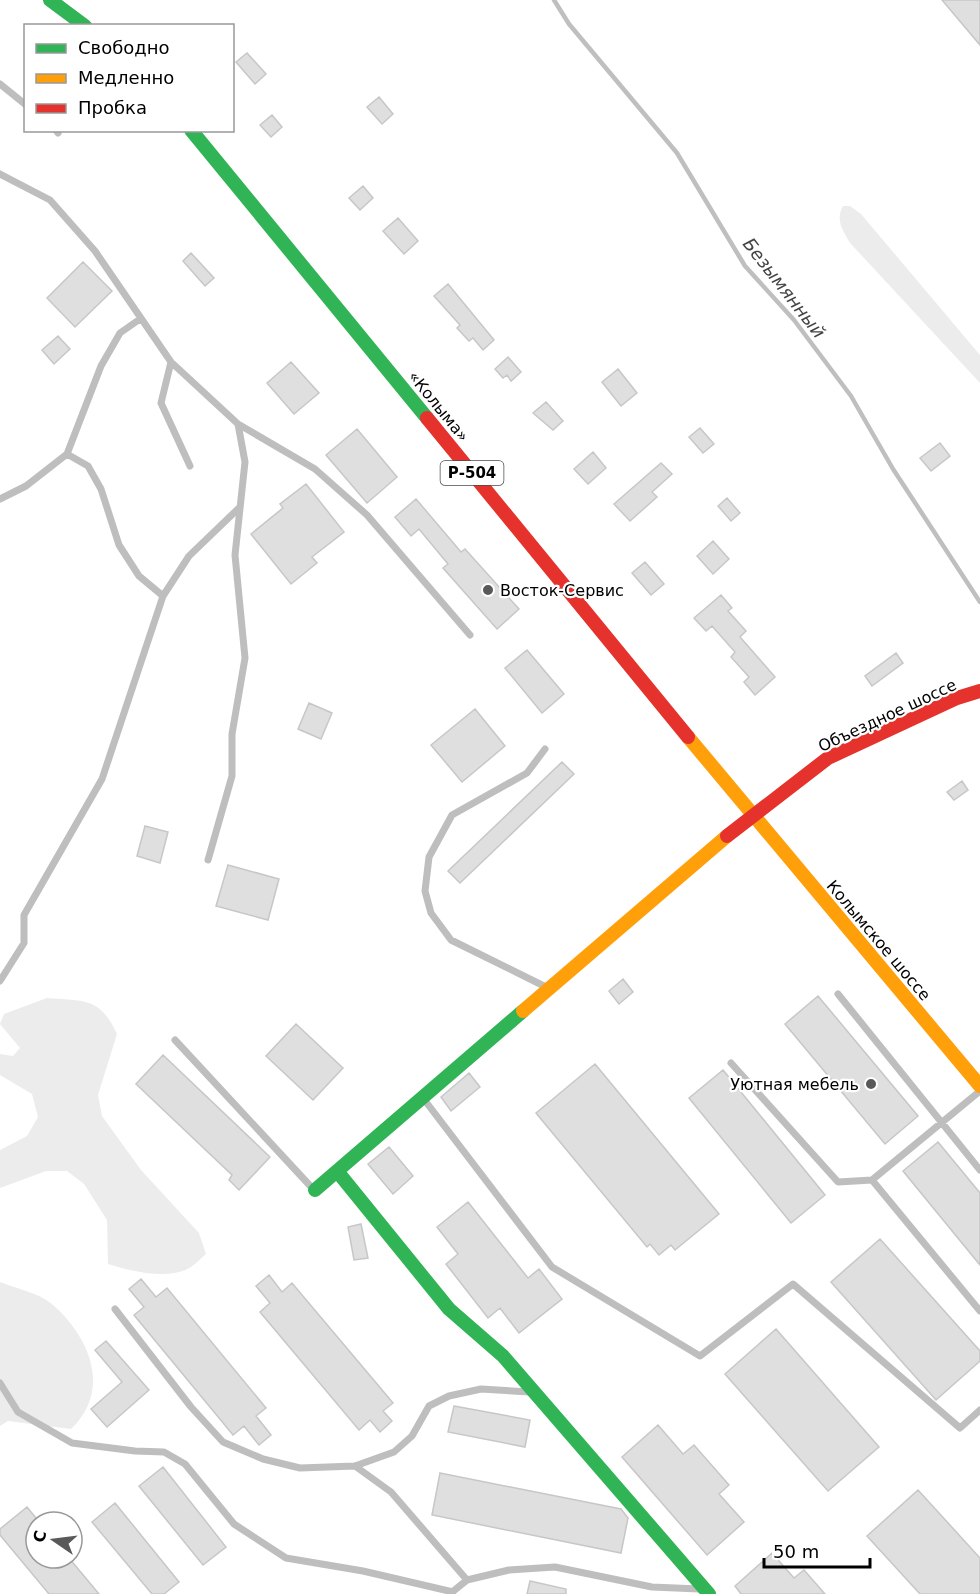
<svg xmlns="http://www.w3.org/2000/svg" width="980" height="1594" viewBox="0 0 980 1594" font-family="'DejaVu Sans',sans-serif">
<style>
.green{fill:#ececec}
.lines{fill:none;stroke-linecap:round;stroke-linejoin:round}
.stream{stroke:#bfbfbf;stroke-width:4.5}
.building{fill:#dfdfdf;stroke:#c7c7c7;stroke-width:1.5}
.lane{stroke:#bebebe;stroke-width:7}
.fast{stroke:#30b455;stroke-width:14}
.slow{stroke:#ff9f0a;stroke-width:14}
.jam{stroke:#e5322d;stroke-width:14}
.poi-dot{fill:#595959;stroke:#fff;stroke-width:2}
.labels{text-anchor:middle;stroke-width:4.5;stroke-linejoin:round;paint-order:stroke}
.shield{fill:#fff;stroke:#4c4c4c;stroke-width:1.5}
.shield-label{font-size:15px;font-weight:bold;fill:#000}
.street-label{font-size:16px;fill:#000;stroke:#fff}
.poi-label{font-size:16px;fill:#000;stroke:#fff;text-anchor:start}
.water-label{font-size:18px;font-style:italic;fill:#444;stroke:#fff}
</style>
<rect width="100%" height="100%" fill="#fff"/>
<path class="green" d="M843 206H850L861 214 980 355V383L850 243C843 231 835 220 843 206Z
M47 998C84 1001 100 997 117 1034L98 1095 102 1116 141 1170 199 1233 206 1254C201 1258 197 1263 191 1267 170 1281 130 1271 108 1264L107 1220 84 1184 67 1171H46L0 1188V1150L27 1136 38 1117 32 1094 0 1075V1054L13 1056 20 1048 0 1024 4 1014Z
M0 1282C15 1288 39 1293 52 1304 90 1337 112 1390 71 1429L8 1421 0 1426Z"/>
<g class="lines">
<path class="stream" d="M554 0 569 24 677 153 745 266 794 320 851 396 893 469 980 602"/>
</g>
<path class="building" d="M942 0H980V45Z
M247 53 266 74 255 84 236 62Z
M379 97 393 114 382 124 367 107Z
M272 115 282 127 271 137 260 125Z
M363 186 373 198 360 210 349 198Z
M398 218 418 241 404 254 383 231Z
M191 253 214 278 205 286 183 261Z
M83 262 112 291 75 327 47 298Z
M448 284 494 340 483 350 473 338 469 341 457 328 460 325 434 296Z
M58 336 70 349 54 364 42 350Z
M508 357 521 372 511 381 507 375 503 378 495 369Z
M291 362 319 393 294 414 267 383Z
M618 369 637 393 621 406 602 382Z
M546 402 563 421 553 430 533 413Z
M700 428 714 444 703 453 689 437Z
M357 429 397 477 367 503 326 455Z
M940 443 950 456 931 471 920 458Z
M593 452 606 468 588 484 574 469Z
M661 463 672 474 652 492 657 497 630 521 614 504Z
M306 484 344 532 312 557 317 563 291 584 251 534 283 508 280 504Z
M727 498 740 513 731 521 718 506Z
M416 499 461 552 465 549 519 609 497 629 443 568 448 564 419 529 411 536 395 517Z
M713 541 729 559 713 574 697 556Z
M645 562 664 584 651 595 632 573Z
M721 595 732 608 728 611 746 631 740 637 775 677 755 695 744 682 749 677 731 657 735 652 712 626 706 631 694 618Z
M527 650 564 694 542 713 505 668Z
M896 653 903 663 872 686 865 676Z
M309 703 332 713 321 739 298 729Z
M475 709 505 746 462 782 431 745Z
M562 762 574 774 460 883 448 871Z
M962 781 968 790 954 800 947 792Z
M145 826 168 832 160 863 137 856Z
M228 865 279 879 268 920 216 906Z
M623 979 633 992 619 1004 609 991Z
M818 996 918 1116 885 1144 785 1024Z
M296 1024 343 1068 313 1100 266 1056Z
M163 1055 270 1157 239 1190 229 1180 232 1175 136 1084Z
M595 1064 719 1214 675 1250 671 1245 659 1255 650 1244 647 1247 536 1113Z
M723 1070 825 1195 791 1223 689 1098Z
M469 1073 480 1087 451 1111 441 1097Z
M938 1142 980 1193V1265L903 1171Z
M389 1147 413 1176 393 1194 368 1164Z
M468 1202 528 1278 539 1269 562 1299 519 1333 500 1308 488 1318 446 1264 458 1254 437 1227Z
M361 1224 368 1258 354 1260 348 1227Z
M880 1239 980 1351V1361L936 1400 831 1282Z
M269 1275 282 1292 292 1283 393 1403 383 1411 392 1421 380 1432 370 1420 359 1430 260 1312 270 1303 256 1286Z
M141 1279 156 1297 167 1288 266 1408 256 1416 271 1435 259 1445 244 1426 233 1435 134 1315 144 1307 129 1289Z
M776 1329 879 1447 828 1491 725 1374Z
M106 1341 149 1390 107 1427 91 1409 122 1382 95 1350Z
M454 1406 530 1420 525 1447 448 1432Z
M658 1425 683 1454 694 1445 729 1485 719 1494 744 1522 707 1555 622 1457Z
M163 1467 226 1547 203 1565 139 1486Z
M440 1473 621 1509 628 1518 621 1553 432 1515Z
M918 1490 980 1558V1594H920L867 1536Z
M115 1503 179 1582 164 1594H152L92 1522Z
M27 1507 36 1518V1558H69L99 1594H49L0 1535V1529Z
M772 1553 794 1578 804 1570 825 1594H741L735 1586Z
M530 1581 566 1589V1594H527Z"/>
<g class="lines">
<path class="lane" d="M0 84 26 105
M56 130 58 133
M0 174 50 200 95 251 171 362 238 424 245 462 235 555 245 658 232 734V776L208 860
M171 362 161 403 190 466
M238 424 315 469 367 515 470 635
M67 454 88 466 101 489 119 545 139 576 163 596
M0 499 26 486 67 454 101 366 120 333 140 319
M545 749 527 773 452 815 429 857 425 891 431 913 451 940 548 988
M0 981 24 943V915L102 779 163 596 189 556 240 507
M838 994 980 1170
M175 1040 314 1190
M731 1063 838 1182 872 1180 980 1311
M423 1098 552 1267 700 1356 793 1284 960 1428 980 1410
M872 1180 980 1091
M115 1309 191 1407 223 1442 263 1459 300 1468 355 1466 394 1452 412 1436 429 1406 449 1396 481 1389 529 1392
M0 1383 18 1412 72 1443 135 1451 164 1452 185 1464 234 1524 286 1558 363 1571 453 1592
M355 1466 391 1492 467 1580
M451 1593 467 1580 509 1570 555 1567 652 1587 699 1589"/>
<path class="fast" d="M50 0 85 26
M191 130 427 418
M337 1171 449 1309 503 1356 709 1594
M315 1190 523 1011"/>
<path class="slow" d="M688 737 980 1086
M523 1011 727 836"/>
<path class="jam" d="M427 418 688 737
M727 836 828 758 957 698 980 691"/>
</g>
<g class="poi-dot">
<circle cx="488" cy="590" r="6"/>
<circle cx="871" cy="1084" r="6"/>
</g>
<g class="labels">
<rect class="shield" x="440.5" y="461" width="63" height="24" rx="4.5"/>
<g class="shield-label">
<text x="472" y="478">Р-504</text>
</g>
<g class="street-label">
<text transform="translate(439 406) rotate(51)" y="6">«Колыма»</text>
<text transform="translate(887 715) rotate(-25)" y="6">Объездное шоссе</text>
<text transform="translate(879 940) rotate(50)" y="6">Колымское шоссе</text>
</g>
<g class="poi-label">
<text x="500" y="596">Восток-Сервис</text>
<text x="859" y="1090" text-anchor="end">Уютная мебель</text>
</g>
<g class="water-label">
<text transform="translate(784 288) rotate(52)" y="6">Безымянный</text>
</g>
</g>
<rect x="24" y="24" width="210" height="108" fill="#ffffff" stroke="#999999" stroke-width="1.5"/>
<rect x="36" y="44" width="30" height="9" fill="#30b455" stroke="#999999" stroke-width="1.5"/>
<text x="78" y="54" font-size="18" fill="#000000">Свободно</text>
<rect x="36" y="74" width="30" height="9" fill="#ff9f0a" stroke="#999999" stroke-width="1.5"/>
<text x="78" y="84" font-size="18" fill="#000000">Медленно</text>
<rect x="36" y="104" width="30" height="9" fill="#e5322d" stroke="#999999" stroke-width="1.5"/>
<text x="78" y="114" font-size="18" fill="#000000">Пробка</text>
<g transform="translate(54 1540) rotate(284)"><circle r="28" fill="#ffffff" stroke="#999999" stroke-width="1.5"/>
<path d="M0-4.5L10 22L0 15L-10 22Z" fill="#595959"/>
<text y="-9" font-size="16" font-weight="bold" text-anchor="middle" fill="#000000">С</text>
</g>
<path d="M764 1558v9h106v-9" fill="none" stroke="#000000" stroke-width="3"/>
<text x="773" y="1558" font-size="18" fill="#000000" stroke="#ffffff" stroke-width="4.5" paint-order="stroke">50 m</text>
</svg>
